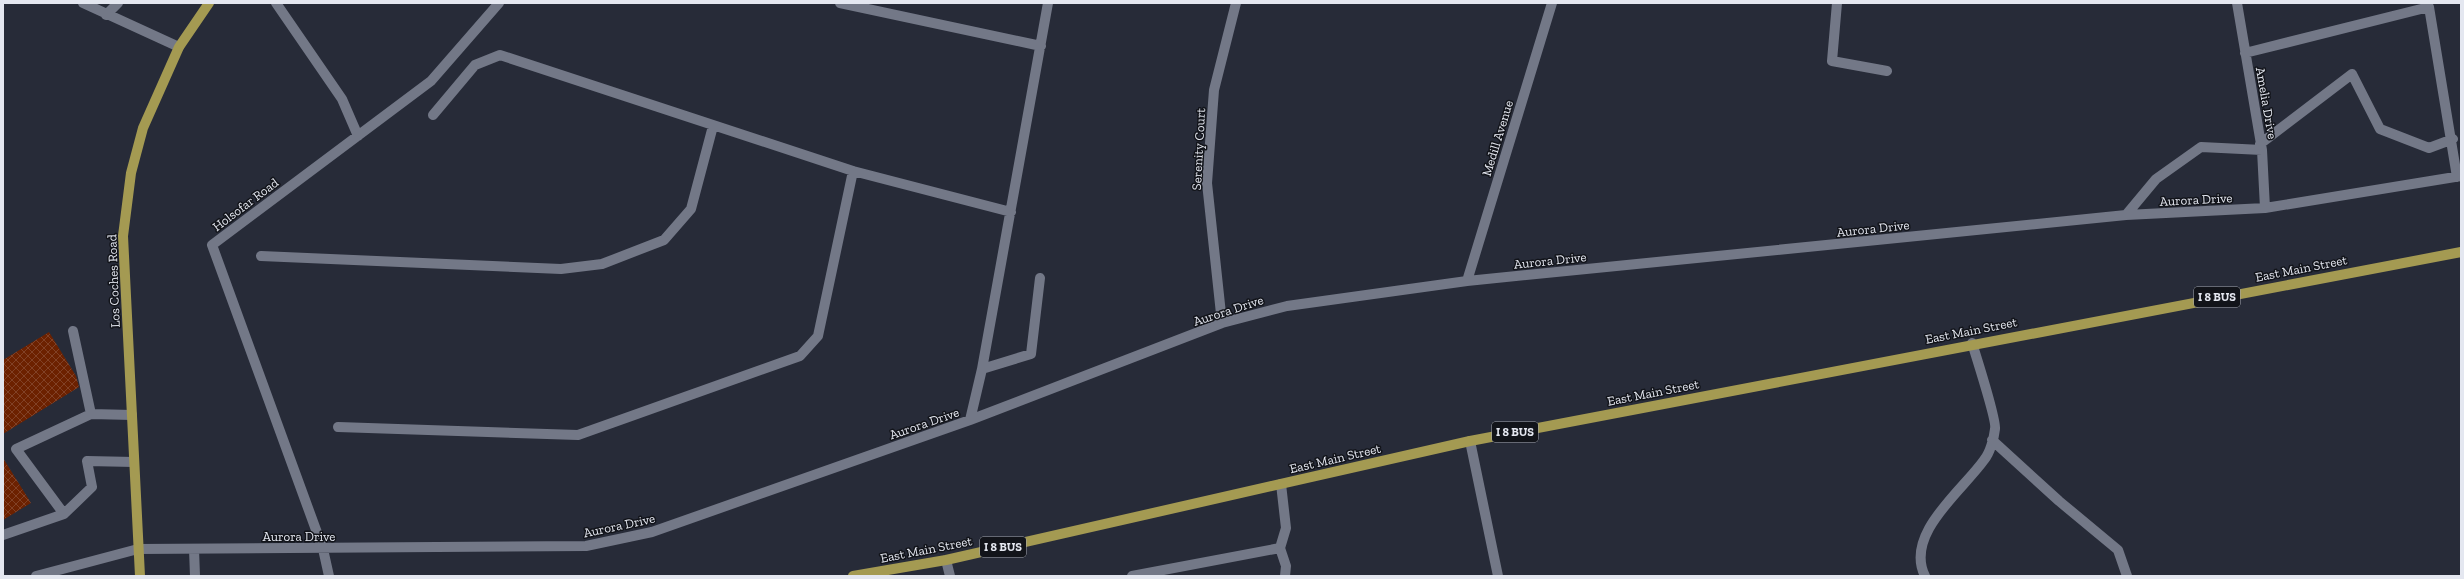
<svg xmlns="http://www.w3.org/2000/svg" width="2464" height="579" viewBox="0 0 2464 579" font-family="'Zilla Slab',serif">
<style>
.building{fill:url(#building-cross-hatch)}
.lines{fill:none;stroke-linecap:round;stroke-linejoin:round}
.minor{stroke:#737887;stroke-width:10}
.major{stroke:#a49a52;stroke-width:10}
.labels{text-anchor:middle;stroke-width:3;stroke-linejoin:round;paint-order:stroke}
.shield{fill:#12141a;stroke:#a5a8b0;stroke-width:1}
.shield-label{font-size:12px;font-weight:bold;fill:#e4e7f0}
.street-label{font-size:13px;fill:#e4e7f0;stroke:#12141a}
</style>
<defs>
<pattern id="building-cross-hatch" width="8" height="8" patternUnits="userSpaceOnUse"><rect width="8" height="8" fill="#6c2100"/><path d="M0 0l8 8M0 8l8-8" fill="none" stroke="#814126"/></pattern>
</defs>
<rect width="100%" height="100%" fill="#272b38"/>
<path class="building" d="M49 332 76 376 79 387 3 434V360Z
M3 458 31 503 3 520Z"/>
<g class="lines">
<path class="minor" d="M83 3 179 47
M276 3 342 99 358 136
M840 3 1041 46
M1837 3 1832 61 1887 71
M2237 3 2262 150 2265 208
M106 15 118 3
M2245 53 2429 7 2457 177
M433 115 475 65 500 55 853 171 1011 212
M2260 144 2352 74 2380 129 2429 148 2453 139
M2126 215 2156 179 2201 147 2262 150
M261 256 561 269 602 264 664 240 691 209 713 126
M1467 281 1552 3
M1222 323 1207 183 1214 90 1236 3
M73 331 91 414 132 415
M982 369 1031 354 1040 278
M91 414 16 449 64 514 92 487 87 461 134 462
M970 420 982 369 1048 3
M338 427 578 435 800 356 818 336 853 171
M1992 440 2059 501 2118 550 2127 576
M1470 441 1498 576
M1281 484 1286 528 1280 548 1286 566 1285 576
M3 535 64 514
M194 549 195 576
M946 560 950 576
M36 576 138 549 586 546 652 532 970 420 1222 323 1287 306 1467 281 2126 215 2265 208 2461 176
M329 576 323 549 212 245 431 81 499 3
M1132 576 1280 548
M1925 576C1904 534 1963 490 1984 460 1990 453 1994 438 1995 429 1997 421 1976 356 1972 343"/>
<path class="major" d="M140 576 123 236 131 173 143 128 179 47 209 3
M853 576 946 560 1470 441 2461 252"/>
</g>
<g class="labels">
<g class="shield">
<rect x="2194" y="287" width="46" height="20" rx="3"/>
<rect x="1492" y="422" width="46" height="20" rx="3"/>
<rect x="980" y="537" width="46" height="20" rx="3"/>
</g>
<g class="shield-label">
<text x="2217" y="301">I 8 BUS</text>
<text x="1515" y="436">I 8 BUS</text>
<text x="1003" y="551">I 8 BUS</text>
</g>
<g class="street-label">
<text transform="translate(2267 103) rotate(80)" y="5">Amelia Drive</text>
<text transform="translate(1497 138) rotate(-73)" y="5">Medill Avenue</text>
<text transform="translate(1198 149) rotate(-87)" y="5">Serenity Court</text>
<text transform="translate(2196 199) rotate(-3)" y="5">Aurora Drive</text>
<text transform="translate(245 204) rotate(-37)" y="5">Holsofar Road</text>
<text transform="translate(1873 228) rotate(-6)" y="5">Aurora Drive</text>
<text transform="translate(1550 260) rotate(-6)" y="5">Aurora Drive</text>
<text transform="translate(2301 268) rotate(-11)" y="5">East Main Street</text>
<text transform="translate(113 281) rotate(-92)" y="5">Los Coches Road</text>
<text transform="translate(1228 310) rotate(-18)" y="5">Aurora Drive</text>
<text transform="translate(1971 330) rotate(-11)" y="5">East Main Street</text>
<text transform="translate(1653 392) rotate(-11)" y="5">East Main Street</text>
<text transform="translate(924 423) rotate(-19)" y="5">Aurora Drive</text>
<text transform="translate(1335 458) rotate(-13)" y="5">East Main Street</text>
<text transform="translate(619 525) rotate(-12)" y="5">Aurora Drive</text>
<text x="299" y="541">Aurora Drive</text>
<text transform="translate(926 549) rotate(-11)" y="5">East Main Street</text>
</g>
</g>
<rect width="2464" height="579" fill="none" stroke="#e4e7f0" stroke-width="8"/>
</svg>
